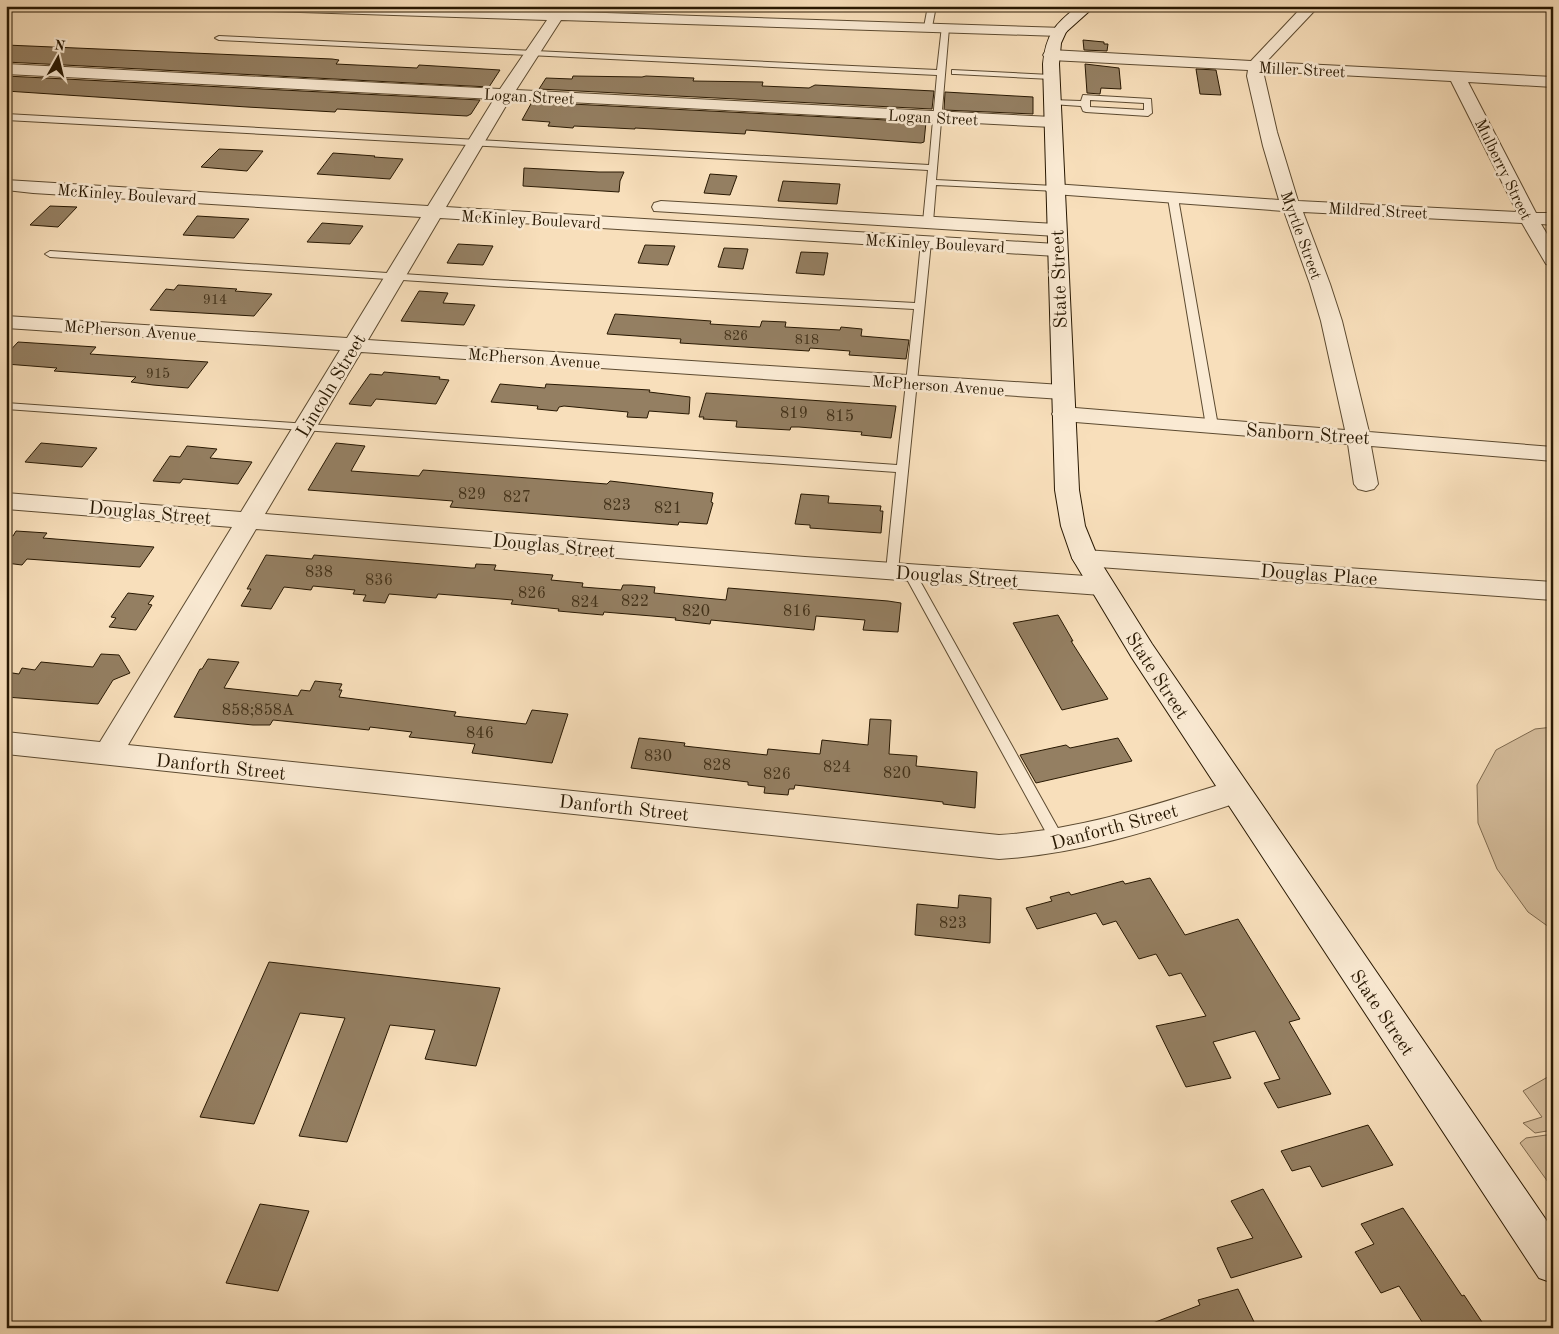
<svg xmlns="http://www.w3.org/2000/svg" width="1559" height="1334" viewBox="0 0 1559 1334" font-family="'Old Standard TT',serif">
<style>
.green{fill:#d5bd9c;stroke:#7e6a4f}
.building{fill:#947f62;stroke:#281802}
.lines{fill:none;stroke-linecap:round;stroke-linejoin:round}
.lane-casing{stroke:#5c4a30;stroke-width:2}
.street-casing{stroke:#5c4a30;stroke-width:2}
.secondary-casing{stroke:#281802;stroke-width:2}
.lane{fill:#faead3;fill-rule:evenodd}
.street{fill:#faead3;fill-rule:evenodd}
.secondary{fill:#faead3;fill-rule:evenodd}
.labels{text-anchor:middle;stroke-width:5;stroke-linejoin:round;paint-order:stroke}
.far-number-label{font-size:14px;fill:#43321a}
.far-street-label{font-size:16px;fill:#281802;stroke:#faead3}
.number-label{font-size:16px;fill:#43321a}
.street-label{font-size:19px;fill:#281802;stroke:#faead3}
</style>
<rect width="100%" height="100%" fill="#f8dfbb"/>
<filter id="stains"><feTurbulence type="fractalNoise" baseFrequency=".004" numOctaves="4"/><feColorMatrix values="0 0 0 0 .2 0 0 0 0 .09 0 0 0 0 .02 0 0 0 .5 -.17"/></filter>
<radialGradient id="worn" r=".72"><stop offset=".6" stop-color="#630" stop-opacity="0"/><stop offset="1" stop-color="#630" stop-opacity=".3"/></radialGradient>
<path class="green" d="M1553 727V930L1528 912 1497 869 1478 823 1477 785 1496 750 1535 729Z
M1553 1074V1130L1535 1133 1523 1123 1542 1117 1523 1091Z
M1553 1134V1189L1520 1143 1526 1138Z"/>
<path class="building" d="M1083 40 1104 42V44H1108L1107 51 1084 50Z
M6 45 332 59 339 60 336 64 417 68 419 65 500 70 489 87 6 62Z
M1085 64 1119 68 1121 89 1101 88 1100 94 1087 93Z
M1196 69 1216 70 1221 95 1200 94Z
M6 76 480 100 471 114 467 116 337 109 335 112 247 107 6 91Z
M573 76 642 77 646 76 694 78 693 81 763 82 762 86 809 88 815 85 934 91 932 109 539 89 546 78 572 79Z
M945 92 1033 97V114L944 110Z
M532 102 926 122 924 142 921 143 746 130 745 134 635 128V129L574 126 573 128 548 126 550 122 522 120Z
M219 149 263 151 247 171 201 167Z
M333 153 375 156 374 157 403 159 390 179 317 174Z
M524 168 599 172H624L620 181 619 192 523 186Z
M710 174 737 176 730 195 704 193Z
M783 181 840 184 837 204 778 201Z
M50 206 77 207 58 227 30 225Z
M197 216 249 219 234 238 183 235Z
M322 223 363 226 350 244 307 242Z
M458 244 493 246 483 265 447 263Z
M645 245 675 246 668 265 638 263Z
M724 248 748 249 743 269 718 267Z
M801 252 828 253 824 275 796 273Z
M178 285 237 289 235 291 272 294 254 316 150 310 166 289 174 290Z
M419 291 448 293 443 303 475 305 464 325 401 321Z
M615 314 711 321 710 324 760 327 762 321 786 322 785 327 840 330 841 327 862 329 861 336 909 340 906 359 849 355 850 351 810 348 809 351 680 343 681 339 607 334Z
M18 342 96 347 90 354 208 362 188 388 153 385 131 382 136 377 54 371 57 368 6 364V355Z
M384 372 440 377 439 379 449 380 436 404 376 399 371 406 349 404 370 374 382 375Z
M500 384 545 388 546 384 650 390 649 392 690 397 689 414 649 411 647 418 627 417 628 412 595 409 564 406 559 407 557 411 537 409 538 406 491 402Z
M706 393 896 406 891 438 861 435 862 432 799 427H791L790 430 736 427 737 421 703 419 704 417H699Z
M41 443 97 448 82 467 25 462Z
M336 443 365 446 351 471 419 476 423 470 607 484 610 481 713 493 711 502 713 503 707 524 679 522 678 525 450 507 453 501 308 490Z
M187 446 217 449 210 458 252 462 238 484 183 479 180 483 153 481 170 456 180 457Z
M801 494 829 496 828 503 881 506 880 511H883L881 533 810 528V525L795 524Z
M16 531 47 533 43 538 154 547 140 567 27 559 22 565 6 563V535L13 536Z
M266 555 312 559 314 555 471 568H475L476 564 496 565 494 570 553 575 551 580 583 583 582 587 621 590 623 585H631L655 587 654 593 726 600 728 588 888 601 901 603 898 632 863 630 865 620 816 616 814 630 711 620 710 624 675 620 676 618 604 612 603 615 558 611 559 609 511 604 513 600 438 594 436 598 389 594 385 603 363 601 366 595 353 594 355 590 313 586 311 590 284 587 271 609 241 606 251 589H247Z
M128 593 154 596 148 604 152 605 136 630 109 627 116 618 111 617Z
M1058 615 1073 641H1071L1108 699 1062 710 1013 623Z
M101 654 119 655 130 673 113 680 98 704 6 697V672L19 674 22 668 35 670 41 662 93 667Z
M208 659 239 662 224 688 298 696 301 690 310 691 315 681 342 684 339 690H342L339 697 456 712 454 716 526 724 532 710 568 714 552 763 472 753 475 744 409 737 412 732 370 727 369 730 273 720 270 725H253L174 717 200 669H202Z
M870 719 891 720 889 754 917 756 916 766 977 772 975 808 943 804V802L795 785 794 789H789L788 795 764 793 765 787 748 785V782L631 768 639 738 685 743 684 746 767 755 768 749 820 754 822 740 868 745Z
M1118 738 1132 761 1036 783 1020 755 1066 745 1070 748Z
M1150 878 1185 935 1238 919 1300 1019 1289 1022 1331 1094 1278 1108 1264 1083 1280 1079 1255 1031 1213 1042 1231 1078 1186 1087 1156 1026 1206 1016 1181 973 1169 976 1156 954 1139 959 1116 921 1103 925 1096 913 1037 929 1026 908 1052 901 1050 897 1069 892 1071 895 1123 881 1125 884Z
M959 895 991 898 990 943 915 935 917 904 958 908Z
M269 962 500 988 476 1066 425 1059 435 1030 390 1025 347 1142 299 1136 345 1018 300 1013 254 1124 200 1117Z
M1368 1125 1393 1165 1322 1187 1310 1166 1292 1171 1281 1151Z
M1263 1189 1302 1257 1231 1278 1217 1248 1253 1238 1231 1201Z
M260 1204 309 1211 278 1291 226 1283Z
M1403 1208 1462 1296 1464 1295 1486 1328H1426L1399 1286 1381 1293 1355 1252 1374 1244 1361 1224Z
M1238 1289 1257 1328H1146L1145 1326 1200 1305 1198 1300Z"/>
<g class="lines">
<g class="lane-casing">
<path id="lane" d="M928 6H936L932 27 928 29 924 27Z
M942 26 949 28 936 180 1054 186 1057 187V191L936 185 933 222 928 225 923 222 928 170 6 120V114L929 165 937 75 219 40 215 38 219 36 937 70Z
M952 70 1051 75 1055 77 1051 79 955 74H952Z
M1083 95 1151 99 1152 113 1148 116 1086 112 1083 111 1081 106 1051 104 1047 102 1051 100 1081 101ZM1090 100 1144 103V110L1090 107Z
M1173 195 1178 198 1218 426 1212 429 1206 426 1168 198Z
M926 239 931 242 898 571 892 575 886 571 896 472 6 409V403L897 465 914 309 494 286 50 257 45 254 50 251 494 280 915 303 921 242Z
M909 568 915 572 1064 839 1067 843 1064 847 1059 849 1054 847 903 572Z"/>
</g>
<g class="street-casing">
<path id="street" d="M229 6H390L1064 28 1067 31 1064 34 1059 36 561 20 516 90 1052 117 1058 118 1060 122 1058 126 1052 127 510 99 446 207 1056 244 1063 246 1066 250 1063 254 1056 256 440 218 368 340 1062 385 1070 387 1073 392 1070 397 1062 399 361 352 265 514 805 557 1101 577 1110 580 1114 586 1110 592 1101 595 805 573 256 529 128 745 999 835C1081 830 1157 804 1235 780L1246 784 1250 792 1246 800C1164 826 1085 854 999 859L6 754V732L100 742 232 527 6 509V493L241 512 340 350 6 328V316L347 338 421 217 33 193 6 190V180L428 206 494 99 6 74V64L500 89 547 20 236 10Z
M1303 6H1319L1266 62 1553 77V87L1468 82 1536 213H1553V225L1541 224 1553 244V266L1546 264 1522 223 1303 212 1330 284 1342 321 1369 432 1553 447V461L1371 446 1378 484 1374 489 1366 491 1358 489 1354 484 1348 444 1063 421 1055 419 1052 414 1055 409 1063 407 1345 430 1321 321 1310 284 1284 211 1054 194 1048 193 1045 189 1048 185 1054 184 1279 200 1263 146 1247 76 1248 70 1051 60 1045 58 1043 55 1045 52 1051 50 1251 61ZM1263 71 1451 81 1517 212 1298 201 1277 132Z
M661 201 1056 224 1063 226 1066 230 1063 234 1056 236 654 211 652 207 654 203Z
M1085 550 1553 582V600L1085 566 1076 564 1072 558 1076 552Z"/>
</g>
<g class="secondary-casing">
<path id="secondary" d="M1078 6H1095L1066 32 1061 43 1059 64 1079 490 1085 526 1098 558 1152 644 1553 1230V1283L1539 1278 1132 658 1072 558 1061 526 1055 490 1043 64C1046 34 1055 24 1078 6Z"/>
</g>
<use href="#lane" class="lane"/>
<use href="#street" class="street"/>
<use href="#secondary" class="secondary"/>
</g>
<g class="labels">
<g class="far-number-label">
<text x="215" y="304">914</text>
<text x="736" y="340">826</text>
<text x="807" y="344">818</text>
<text x="158" y="378">915</text>
</g>
<g class="far-street-label">
<text transform="translate(1302 69) rotate(3)" y="6">Miller Street</text>
<text transform="translate(529 96) rotate(3)" y="6">Logan Street</text>
<text transform="translate(933 117) rotate(3)" y="6">Logan Street</text>
<text transform="translate(1504 169) rotate(64)" y="6">Mulberry Street</text>
<text transform="translate(127 194) rotate(4)" y="6">McKinley Boulevard</text>
<text transform="translate(1378 210) rotate(3)" y="6">Mildred Street</text>
<text transform="translate(531 219) rotate(3)" y="6">McKinley Boulevard</text>
<text transform="translate(1302 235) rotate(70)" y="6">Myrtle Street</text>
<text transform="translate(935 243) rotate(3)" y="6">McKinley Boulevard</text>
<text transform="translate(130 330) rotate(4)" y="6">McPherson Avenue</text>
<text transform="translate(534 358) rotate(4)" y="6">McPherson Avenue</text>
<text transform="translate(938 385) rotate(4)" y="6">McPherson Avenue</text>
</g>
<g class="number-label">
<text x="794" y="418">819</text>
<text x="840" y="421">815</text>
<text x="472" y="499">829</text>
<text x="517" y="502">827</text>
<text x="617" y="510">823</text>
<text x="668" y="513">821</text>
<text x="319" y="577">838</text>
<text x="379" y="585">836</text>
<text x="532" y="598">826</text>
<text x="635" y="606">822</text>
<text x="585" y="607">824</text>
<text x="696" y="616">820</text>
<text x="797" y="616">816</text>
<text x="258" y="715">858;858A</text>
<text x="480" y="738">846</text>
<text x="658" y="761">830</text>
<text x="717" y="770">828</text>
<text x="837" y="772">824</text>
<text x="897" y="778">820</text>
<text x="777" y="779">826</text>
<text x="953" y="928">823</text>
</g>
<g class="street-label">
<text transform="translate(1058 279) rotate(-92)" y="7">State Street</text>
<text transform="translate(330 385) rotate(-59)" y="7">Lincoln Street</text>
<text transform="translate(1308 433) rotate(4)" y="7">Sanborn Street</text>
<text transform="translate(150 512) rotate(5)" y="7">Douglas Street</text>
<text transform="translate(554 545) rotate(5)" y="7">Douglas Street</text>
<text transform="translate(1319 574) rotate(4)" y="7">Douglas Place</text>
<text transform="translate(957 576) rotate(4)" y="7">Douglas Street</text>
<text transform="translate(1158 675) rotate(57)" y="7">State Street</text>
<text transform="translate(221 766) rotate(6)" y="7">Danforth Street</text>
<text transform="translate(624 807) rotate(6)" y="7">Danforth Street</text>
<text transform="translate(1114 826) rotate(-15)" y="7">Danforth Street</text>
<text transform="translate(1383 1012) rotate(56)" y="7">State Street</text>
</g>
</g>
<rect width="1559" height="1334" fill="none" stroke="#f8dfbb" stroke-width="25"/>
<rect x="8" y="8" width="1544" height="1319" fill="none" stroke="#281802" stroke-width="2.5"/>
<rect x="12" y="12" width="1534" height="1309" fill="none" stroke="#281802"/>
<g transform="translate(58 58) rotate(8)" stroke="#faead3" stroke-width="4" paint-order="stroke">
<path d="M0-4L9 19L0 12L-9 19Z" fill="#281802"/>
<text y="-8" font-size="14" font-weight="bold" text-anchor="middle" fill="#281802">N</text>
</g>
<rect width="100%" height="100%" filter="url(#stains)"/>
<rect width="100%" height="100%" fill="url(#worn)"/>
</svg>
